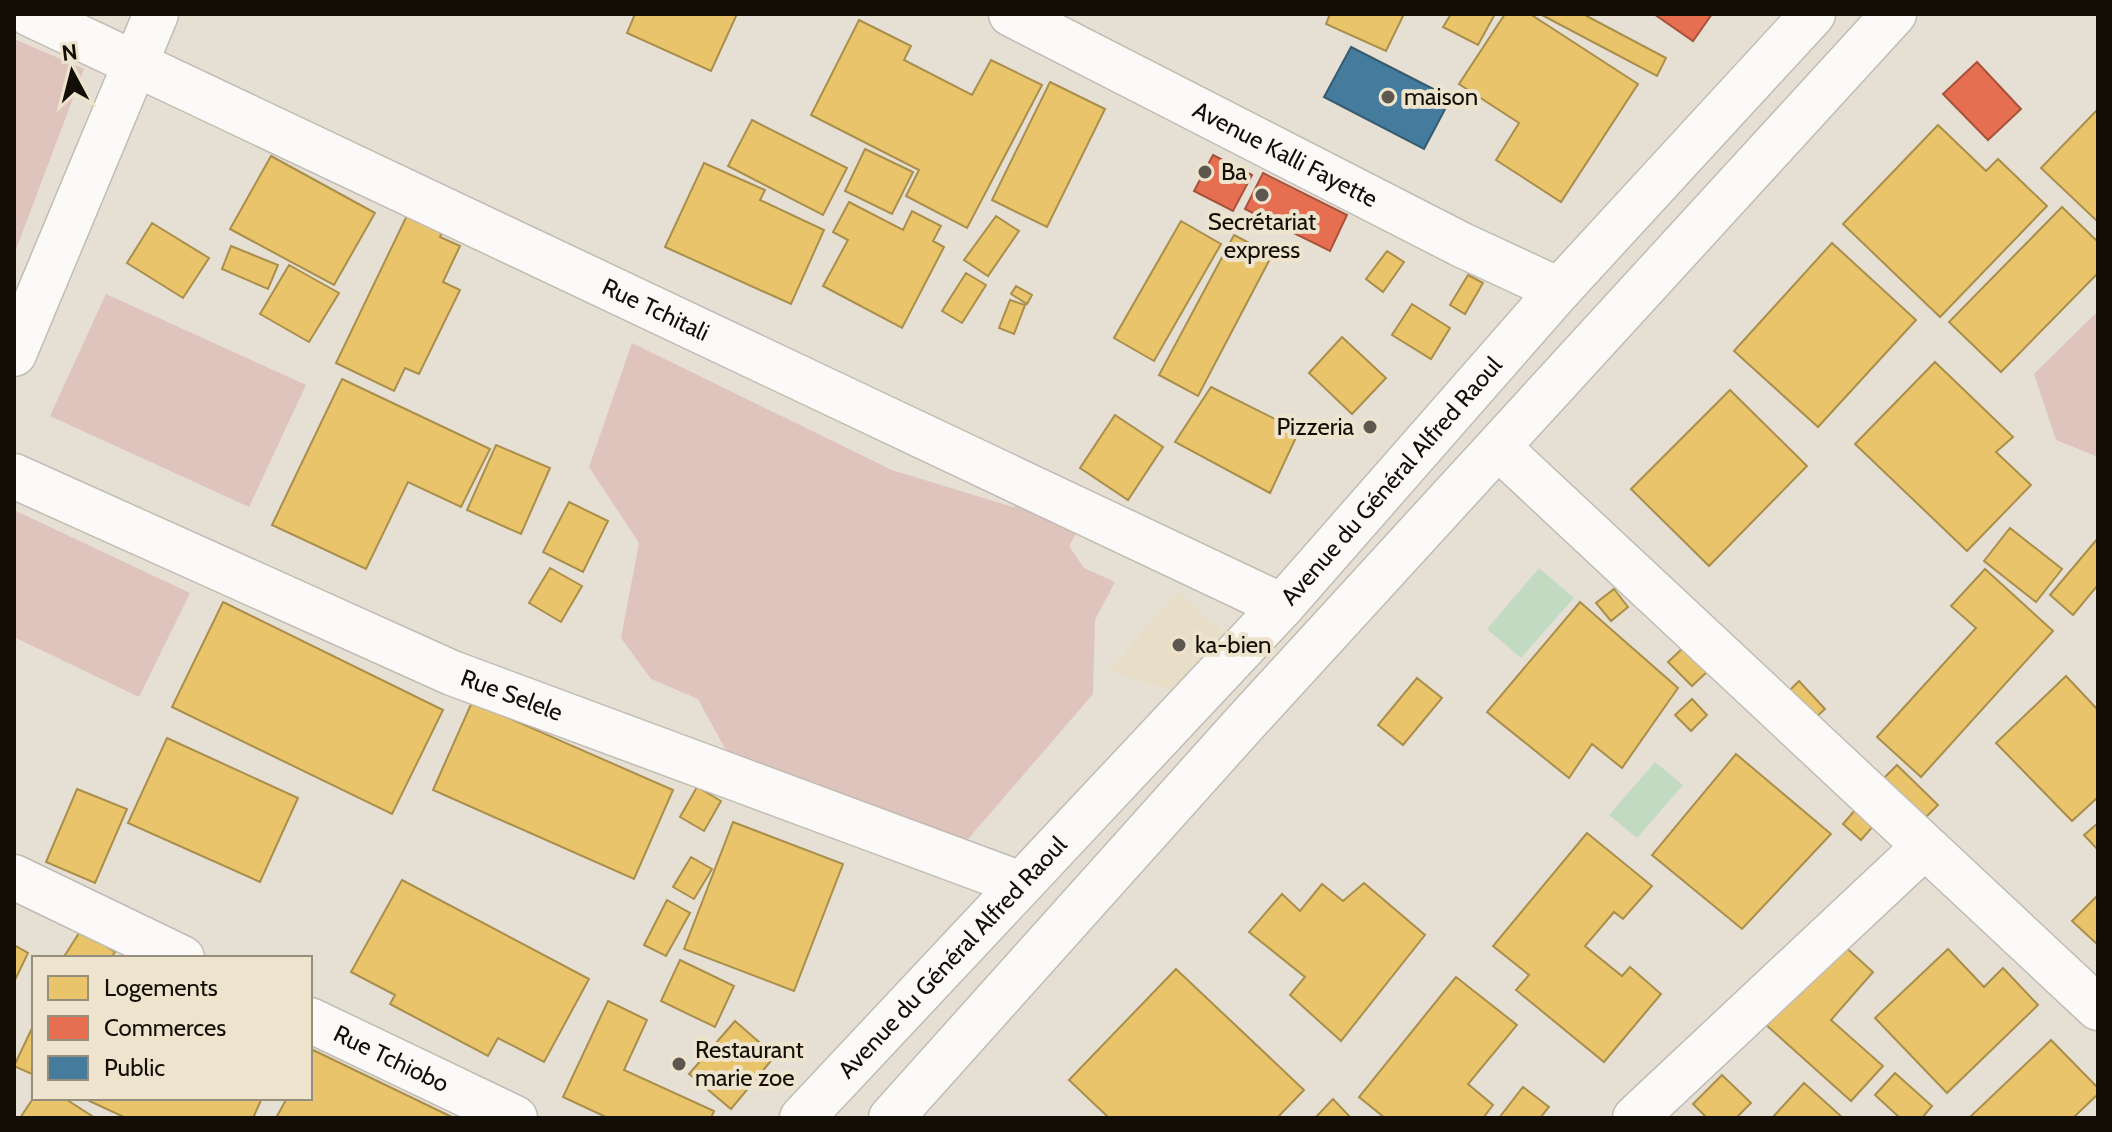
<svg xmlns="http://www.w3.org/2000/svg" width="2112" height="1132" viewBox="0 0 2112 1132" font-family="Cabin,sans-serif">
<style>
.built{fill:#e8ddc7}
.green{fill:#dfc3bd}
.water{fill:#c2dac2}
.homes{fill:#e9c46a;stroke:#a98e4c;stroke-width:2}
.shops{fill:#e76f51;stroke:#a7523b;stroke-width:2}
.public{fill:#457b9d;stroke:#365b70;stroke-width:2}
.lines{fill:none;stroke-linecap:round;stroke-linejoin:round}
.minor-casing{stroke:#c1bcb3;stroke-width:47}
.minor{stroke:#fbfaf9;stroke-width:44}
.poi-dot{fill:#5d584f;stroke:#eee3cc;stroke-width:3}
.labels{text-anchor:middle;stroke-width:8;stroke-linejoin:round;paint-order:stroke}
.poi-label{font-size:24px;fill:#130f07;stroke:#eee3cc;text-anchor:start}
.street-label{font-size:24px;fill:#130f07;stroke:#eee3cc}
</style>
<rect width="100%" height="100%" fill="#e6e0d4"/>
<path class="built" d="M1178 592 1228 636 1182 693 1108 671Z"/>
<path class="green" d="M14 39 84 69 14 255Z
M106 294 306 385 249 507 50 416Z
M2098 311V457L2056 440 2034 374Z
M632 343 892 470 1013 507 1026 504 1078 530 1069 546 1084 568 1115 582 1095 620 1093 694 969 838 945 843 734 765 698 699 651 679 621 638 639 543 589 467Z
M14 510 190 593 139 697 14 637Z"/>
<path class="water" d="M1539 568 1574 598 1521 658 1487 629Z
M1655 762 1683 785 1637 838 1609 815Z"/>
<path class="homes" d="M635 14H737L711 71 627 33Z
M1330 14H1404L1386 51 1326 24Z
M1451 14H1495L1478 45 1443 27Z
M1505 14H1530L1638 84 1561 202 1496 160 1519 123 1459 84Z
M1540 14H1583L1666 58 1657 76Z
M859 20 911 46 904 60 972 95 991 60 1042 85 967 228 906 196 919 170 811 115Z
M1050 82 1105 109 1047 227 992 200Z
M2098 109V222L2041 168Z
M752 120 847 168 823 215 728 166Z
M1938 125 1986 171 1998 159 2047 206 1940 317 1843 224Z
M865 149 913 172 892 214 845 191Z
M271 156 375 213 334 285 230 229Z
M704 163 765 190 760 200 824 230 791 304 665 247Z
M849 202 903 230 912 211 941 226 933 241 944 247 902 328 823 286 848 240 833 232Z
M413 203 448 219 440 237 460 246 443 282 460 290 419 374 405 368 394 391 336 363Z
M2062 207 2098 242V273L2001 372 1949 322Z
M996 216 1019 231 988 276 964 260Z
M1181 221 1221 244 1154 361 1114 338Z
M152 223 209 258 183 298 127 263Z
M1234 235 1272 255 1198 396 1159 375Z
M1832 243 1916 320 1818 427 1734 351Z
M231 246 278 265 268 289 222 269Z
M1387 251 1404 262 1383 292 1366 279Z
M289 265 339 293 309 342 260 314Z
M966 273 986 285 962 323 942 311Z
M1468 275 1483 283 1465 314 1450 305Z
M1016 286 1032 295 1027 304 1011 294Z
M1010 300 1025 305 1014 334 999 328Z
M1412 304 1450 328 1431 359 1392 335Z
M1342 337 1386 378 1352 414 1309 373Z
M1935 362 2013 437 1996 452 2031 485 1967 551 1855 444Z
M342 379 490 449 461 507 408 482 366 569 272 525Z
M1211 387 1299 431 1270 493 1175 442Z
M1730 390 1807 466 1709 566 1631 489Z
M1115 415 1163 447 1128 500 1080 468Z
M496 445 550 468 521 534 467 510Z
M569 502 608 521 583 572 543 552Z
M2010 528 2062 569 2036 602 1984 561Z
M2098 538V585L2073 615 2050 595Z
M550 568 582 586 561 622 529 603Z
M1985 569 2053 631 1921 777 1877 737 1976 628 1951 606Z
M1614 589 1628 607 1611 621 1596 603Z
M223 602 443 710 392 814 172 707Z
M1580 602 1678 688 1622 768 1592 744 1569 778 1487 712Z
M1685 646 1709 670 1692 686 1668 662Z
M2066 676 2098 710V797L2072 821 1996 743Z
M1417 678 1442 698 1403 745 1378 725Z
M1799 681 1825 709 1814 719 1788 692Z
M1692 699 1707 715 1691 731 1675 715Z
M472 702 673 790 634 879 433 790Z
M167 738 298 798 260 882 128 823Z
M1736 754 1831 834 1742 929 1652 855Z
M1897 765 1938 805 1925 818 1884 778Z
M697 787 721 801 704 831 680 817Z
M77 789 127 809 95 883 46 862Z
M1856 809 1875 824 1861 840 1843 824Z
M733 822 843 864 794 991 684 949Z
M2098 823V850L2084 835Z
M1587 833 1652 886 1623 919 1614 912 1585 946 1622 976 1630 967 1661 994 1604 1062 1516 990 1529 975 1493 946Z
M691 857 712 869 694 899 673 887Z
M402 880 589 979 544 1062 498 1038 488 1056 390 1004 395 995 351 972Z
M1364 883 1425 935 1341 1041 1290 995 1305 977 1249 932 1282 894 1300 911 1322 884 1343 901Z
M2098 895V945L2072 921Z
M667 900 690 913 666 956 644 945Z
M81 930 115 952 111 958H71L65 955Z
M1840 942 1873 972 1831 1020 1883 1066 1851 1101 1765 1024Z
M14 945 28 953 14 982Z
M1948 949 1984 987 2003 968 2038 1005 1947 1093 1875 1018Z
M680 960 734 986 715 1027 661 1001Z
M1176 969 1304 1090 1277 1118H1109L1069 1080Z
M1456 977 1517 1025 1468 1084 1493 1105 1483 1118H1385L1359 1097Z
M608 1001 647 1020 624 1070 714 1111 711 1118H608L563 1097Z
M735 1021 775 1056 731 1109 689 1074Z
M34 1024V1075L14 1066Z
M2051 1040 2098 1088V1094L2073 1118H1969Z
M313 1050 454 1118H276L287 1098H310V1056Z
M1895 1073 1932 1106 1922 1118H1900L1875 1095Z
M1722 1075 1751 1103 1736 1118H1707L1693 1104Z
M1804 1083 1843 1118H1772Z
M1523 1087 1549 1107 1540 1118H1499Z
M34 1097 64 1098 95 1118H20Z
M83 1098H262L253 1118H126Z
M1333 1099 1351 1118H1315Z"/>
<path class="shops" d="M1654 14H1712L1693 41Z
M1977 62 2021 109 1988 140 1943 94Z
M1213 155 1252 175 1233 211 1194 191Z
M1263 173 1347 215 1330 251 1245 209Z"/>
<path class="public" d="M1351 47 1451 98 1424 149 1324 97Z"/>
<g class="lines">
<g class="minor-casing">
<g id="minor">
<path id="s1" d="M30 14 1282 606"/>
<path id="s2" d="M1011 14 1462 245 1559 290"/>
<path d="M14 354 156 14"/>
<path d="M1499 448 2098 1008"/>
<path id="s3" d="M14 476 452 673 1021 884"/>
<path d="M14 877 182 958"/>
<path id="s4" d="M310 1020 515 1118"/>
<path id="s5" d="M802 1118 1282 606 1559 290 1813 14"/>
<path d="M891 1118 1244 724 1894 14"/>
<path d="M1635 1118 1924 847"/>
</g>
</g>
<use href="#minor" class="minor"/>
</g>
<g class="poi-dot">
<circle cx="1388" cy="97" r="8"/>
<circle cx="1205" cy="172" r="8"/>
<circle cx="1262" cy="195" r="8"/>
<circle cx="1370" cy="427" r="8"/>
<circle cx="1179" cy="645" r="8"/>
<circle cx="679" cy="1064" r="8"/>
</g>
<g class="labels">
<g class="poi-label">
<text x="1404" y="105">maison</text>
<text x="1221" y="180">Ba</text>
<text x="1262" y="230" text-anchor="middle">Secrétariat<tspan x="1262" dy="28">express</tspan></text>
<text x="1354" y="435" text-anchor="end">Pizzeria</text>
<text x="1195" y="653">ka-bien</text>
<text x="695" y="1058">Restaurant<tspan x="695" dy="28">marie zoe</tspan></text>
</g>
<g class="street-label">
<text dy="8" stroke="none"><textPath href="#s2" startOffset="308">Avenue Kalli Fayette</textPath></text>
<text dy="8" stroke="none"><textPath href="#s1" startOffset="692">Rue Tchitali</textPath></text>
<text dy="8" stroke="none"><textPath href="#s5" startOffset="868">Avenue du Général Alfred Raoul</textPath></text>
<text dy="8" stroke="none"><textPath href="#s3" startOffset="544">Rue Selele</textPath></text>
<text dy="8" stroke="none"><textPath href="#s5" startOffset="220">Avenue du Général Alfred Raoul</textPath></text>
<text dy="8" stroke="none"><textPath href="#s4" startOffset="90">Rue Tchiobo</textPath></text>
</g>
</g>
<rect width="2112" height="1132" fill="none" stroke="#130f07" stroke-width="32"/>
<rect x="32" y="956" width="280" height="144" fill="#eee3cc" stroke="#968e7d" stroke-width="2"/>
<rect x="48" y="976" width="40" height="24" fill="#e9c46a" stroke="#968e7d" stroke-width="2"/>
<text x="104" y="996" font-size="24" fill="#130f07">Logements</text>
<rect x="48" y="1016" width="40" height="24" fill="#e76f51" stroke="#968e7d" stroke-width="2"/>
<text x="104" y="1036" font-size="24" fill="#130f07">Commerces</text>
<rect x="48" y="1056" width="40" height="24" fill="#457b9d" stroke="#968e7d" stroke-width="2"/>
<text x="104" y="1076" font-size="24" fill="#130f07">Public</text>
<g transform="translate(72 72) rotate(353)" stroke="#eee3cc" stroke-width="6" paint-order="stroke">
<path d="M0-6L14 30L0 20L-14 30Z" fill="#130f07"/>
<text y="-12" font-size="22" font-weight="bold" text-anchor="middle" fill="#130f07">N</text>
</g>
</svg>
